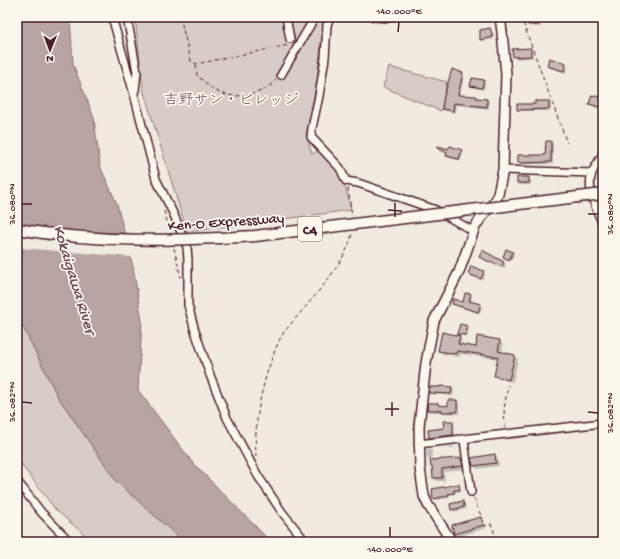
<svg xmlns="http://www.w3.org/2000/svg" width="620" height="559" viewBox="0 0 620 559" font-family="'Gochi Hand','Klee One',sans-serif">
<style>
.green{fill:#d8ccc6;stroke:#917678}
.water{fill:#b8a4a2;stroke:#8c6f72}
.pier{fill:#f0eae0}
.shadow{fill:#0003}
.building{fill:#c8b8b3;stroke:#4a1f2b}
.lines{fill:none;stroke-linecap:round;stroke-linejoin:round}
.minor-casing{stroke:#4a1f2b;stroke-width:10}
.major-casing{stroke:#4a1f2b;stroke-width:12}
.path{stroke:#4a1f2b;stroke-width:1;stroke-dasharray:4 3;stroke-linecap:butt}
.minor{stroke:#fbf7ec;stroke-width:7}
.major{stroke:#fbf7ec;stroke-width:9}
.highway-bridge-casing{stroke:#4a1f2b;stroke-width:13;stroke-linecap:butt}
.highway-bridge{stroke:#fbf7ec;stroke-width:10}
.ticks{fill:none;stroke:#4a1f2b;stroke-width:1.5}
.labels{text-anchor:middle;stroke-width:3.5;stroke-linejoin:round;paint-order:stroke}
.shield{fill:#fbf7ec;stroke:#7f6065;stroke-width:1}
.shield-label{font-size:14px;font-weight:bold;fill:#4a1f2b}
.park-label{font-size:15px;fill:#6e4a52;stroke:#fbf7ec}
.street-label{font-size:15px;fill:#4a1f2b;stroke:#fbf7ec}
.water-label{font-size:16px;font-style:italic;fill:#704e55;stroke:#fbf7ec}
.neatline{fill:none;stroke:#4a1f2b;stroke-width:1.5}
.ticks-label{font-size:10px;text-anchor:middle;fill:#4a1f2b}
</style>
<rect width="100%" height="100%" fill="#f0eae0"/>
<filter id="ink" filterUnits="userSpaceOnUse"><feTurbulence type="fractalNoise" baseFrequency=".025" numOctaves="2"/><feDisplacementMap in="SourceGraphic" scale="8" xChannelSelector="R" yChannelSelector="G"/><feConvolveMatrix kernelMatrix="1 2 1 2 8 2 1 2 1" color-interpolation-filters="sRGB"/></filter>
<g filter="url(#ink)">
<path class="green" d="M135 17H324L317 81 306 135 312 154 318 151C322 155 327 158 330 161 341 171 349 196 351 210L187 232 143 89Z
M389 67 447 82 441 111 383 87Z
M17 313 18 317 58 397 117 482 184 542H93L56 510 23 467 17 454Z"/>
<path class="water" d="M17 17H70L73 64 94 118 100 166 117 204 133 267 142 321 138 390 192 462 271 542H184L117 482 58 397 18 317 17 256 23 255 22 244H17Z"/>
<path class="pier" d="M17 225 55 230 127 236 133 257 20 248V246H17Z"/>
<path class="shadow" d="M530 17H539L541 20V27L532 26 529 24Z
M489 30 492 32 494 39 483 41 481 39Z
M530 49 532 51 533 58 516 59 514 57 513 50Z
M565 64 568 66 566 73 550 68 548 66Z
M462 74 464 76 460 96 475 97 477 99 487 100 489 102V109L456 105 455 113 446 111 443 109Z
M483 81 485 83 484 90 474 88 472 86Z
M603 99V110L594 107 591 103Z
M549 102 551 104V111H520L518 109Z
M551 142 553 144V164L522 165 519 163 546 156Z
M441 150 461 151 463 153 461 161 449 158 447 156 448 154Z
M529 178 531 181V185H520L518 183Z
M512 253 514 255 511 261 504 257Z
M480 257 503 262 506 265 504 269Z
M483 272 485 274 483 280 471 276 469 274Z
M470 295 472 297 471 302 482 307 480 314 454 305 453 303H463Z
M467 326 469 329 467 337 461 335 459 333Z
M459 337 462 340 461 346 477 348 499 340 503 344 502 353 514 356 518 359 513 382 499 379 495 376 499 359 460 354V357L443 354 439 350Z
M451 388 454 390 453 396 432 394 430 392Z
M449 401H457L459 403V414L445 413 443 412H430L428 410 438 404 440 406 449 407Z
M452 422 454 424 455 437 432 439 430 437 445 429Z
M453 446 454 448H445V447Z
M427 449H429L432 451V459H429L427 457Z
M495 456 498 459 499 466 477 469 473 465Z
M461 459 464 462 465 469 444 472 445 481H437L434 478V468L432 466 431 461Z
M459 486 460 487 461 491 455 492 456 494 449 495V498L436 500 434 498Z
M463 502 465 504 466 509 455 512 452 510Z
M481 518 484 521 486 528 458 537 455 534 453 526Z
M484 540 486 542H474V541Z"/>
<path class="building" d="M529 17H540L539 25H528Z
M490 28 493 37 480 40V30Z
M531 48V56L513 57 512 49Z
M549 58 566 63 564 71 547 66Z
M452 69 463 73 458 95 476 96V98L487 99V107L454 103 453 111 442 109 444 96Z
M472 78 484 80 482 88 470 86Z
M592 95 603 98V108L589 104Z
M535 101H549V109L517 110V104H535Z
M546 141H551V162L518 163V155H545Z
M438 146 448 149 450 146 462 150 459 159 446 156 447 153 437 148Z
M517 177H529V183H517Z
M506 249 513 252 509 260 503 257Z
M482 250 504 262 501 267 479 257Z
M471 266 484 271 481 279 468 274Z
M465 293 471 294 469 301 481 304 478 312 452 304 453 299 463 302Z
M460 324 468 326 465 335 457 334Z
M442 332 460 336 458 344 476 347 477 336 500 340 498 351 515 355 509 380 494 376 498 357 457 351 456 354 438 351Z
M440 386 452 387 451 394 429 393V387H440Z
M448 400H457V412H442V410H427L428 403H438V405L448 406Z
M443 421H453V435L429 438 428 430 444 428Z
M495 454 496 463 473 466 471 458Z
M461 458 463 466 442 469V478H433L432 466 431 467 430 460Z
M459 484 460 490H454V493L448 494V496L433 499 432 489Z
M463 501 464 507 451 510 450 504Z
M481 517 484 525 454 534 452 525Z"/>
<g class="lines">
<g class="minor-casing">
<path id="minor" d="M112 17 134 94 156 179 174 215 187 247 188 260V305L195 331 210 375 227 418 258 476 282 512 306 542
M127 17 137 72 135 90
M286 17 290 39
M330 17 327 25 325 58 319 96 312 128 311 137 340 168 346 181 358 183 436 210 473 231
M374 17 387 18 392 17
M281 75 315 17
M603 153C600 160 595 166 592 173 586 190 597 210 603 225
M503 170 592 173
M464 440 471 492
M418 444 603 423
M17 481 41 512 70 542"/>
</g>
<g class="major-casing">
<path id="major" d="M452 542 428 505 424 496 420 468 419 426 426 363 434 321 459 272 475 227 481 218 496 200 498 194 503 170 506 74 502 32 500 17"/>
</g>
<path class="path" d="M180 17 191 61 196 64 289 45
M521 17 567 143
M196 65 197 75C205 83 215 93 227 95 243 98 266 93 276 80
M348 188 352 216
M164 211 170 231
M174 248 181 278
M505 428 504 409 508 385
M256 457C254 425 260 392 271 361 275 351 278 340 285 331 305 306 347 264 352 233
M474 498 485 526 491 524 498 542
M520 542H531"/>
<use href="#minor" class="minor"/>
<use href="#major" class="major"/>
<g class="highway-bridge-casing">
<path id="highway-bridge" d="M17 229C96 243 175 241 255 236L603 194"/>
</g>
<use href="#highway-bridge" class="highway-bridge"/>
</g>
</g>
<path class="ticks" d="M398 32 399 22M22 204H32M388 210 402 211M588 214H598M395 217V203M22 402 32 403M385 409H399M588 412 598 413M392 416V402M390 537V527"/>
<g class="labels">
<rect class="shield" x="298" y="217" width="24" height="24" rx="3"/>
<g class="shield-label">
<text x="310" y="234">C4</text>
</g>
<g class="park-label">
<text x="231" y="104">吉野サン・ビレッジ</text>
</g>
<g class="street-label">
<text transform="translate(226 221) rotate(-4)" y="5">Ken-O Expressway</text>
</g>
<g class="water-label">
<text transform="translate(76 279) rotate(73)" y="6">Kokaigawa River</text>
</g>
</g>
<rect width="620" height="559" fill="none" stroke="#fbf7ec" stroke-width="44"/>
<g transform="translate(50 50) rotate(181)" stroke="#fbf7ec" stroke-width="3" paint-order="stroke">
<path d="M0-3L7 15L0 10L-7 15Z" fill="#4a1f2b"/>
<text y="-6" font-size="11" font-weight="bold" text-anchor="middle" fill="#4a1f2b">N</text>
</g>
<rect x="22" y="22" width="576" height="515" class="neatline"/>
<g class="ticks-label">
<text x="399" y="14">140.000°E</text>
<text transform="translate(11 204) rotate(-90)" y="4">36.080°N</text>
<text transform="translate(609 214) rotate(-90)" y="4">36.080°N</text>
<text transform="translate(11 402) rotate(-90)" y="4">36.082°N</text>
<text transform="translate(609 413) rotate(-90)" y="4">36.082°N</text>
<text x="390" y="552">140.000°E</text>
</g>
</svg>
